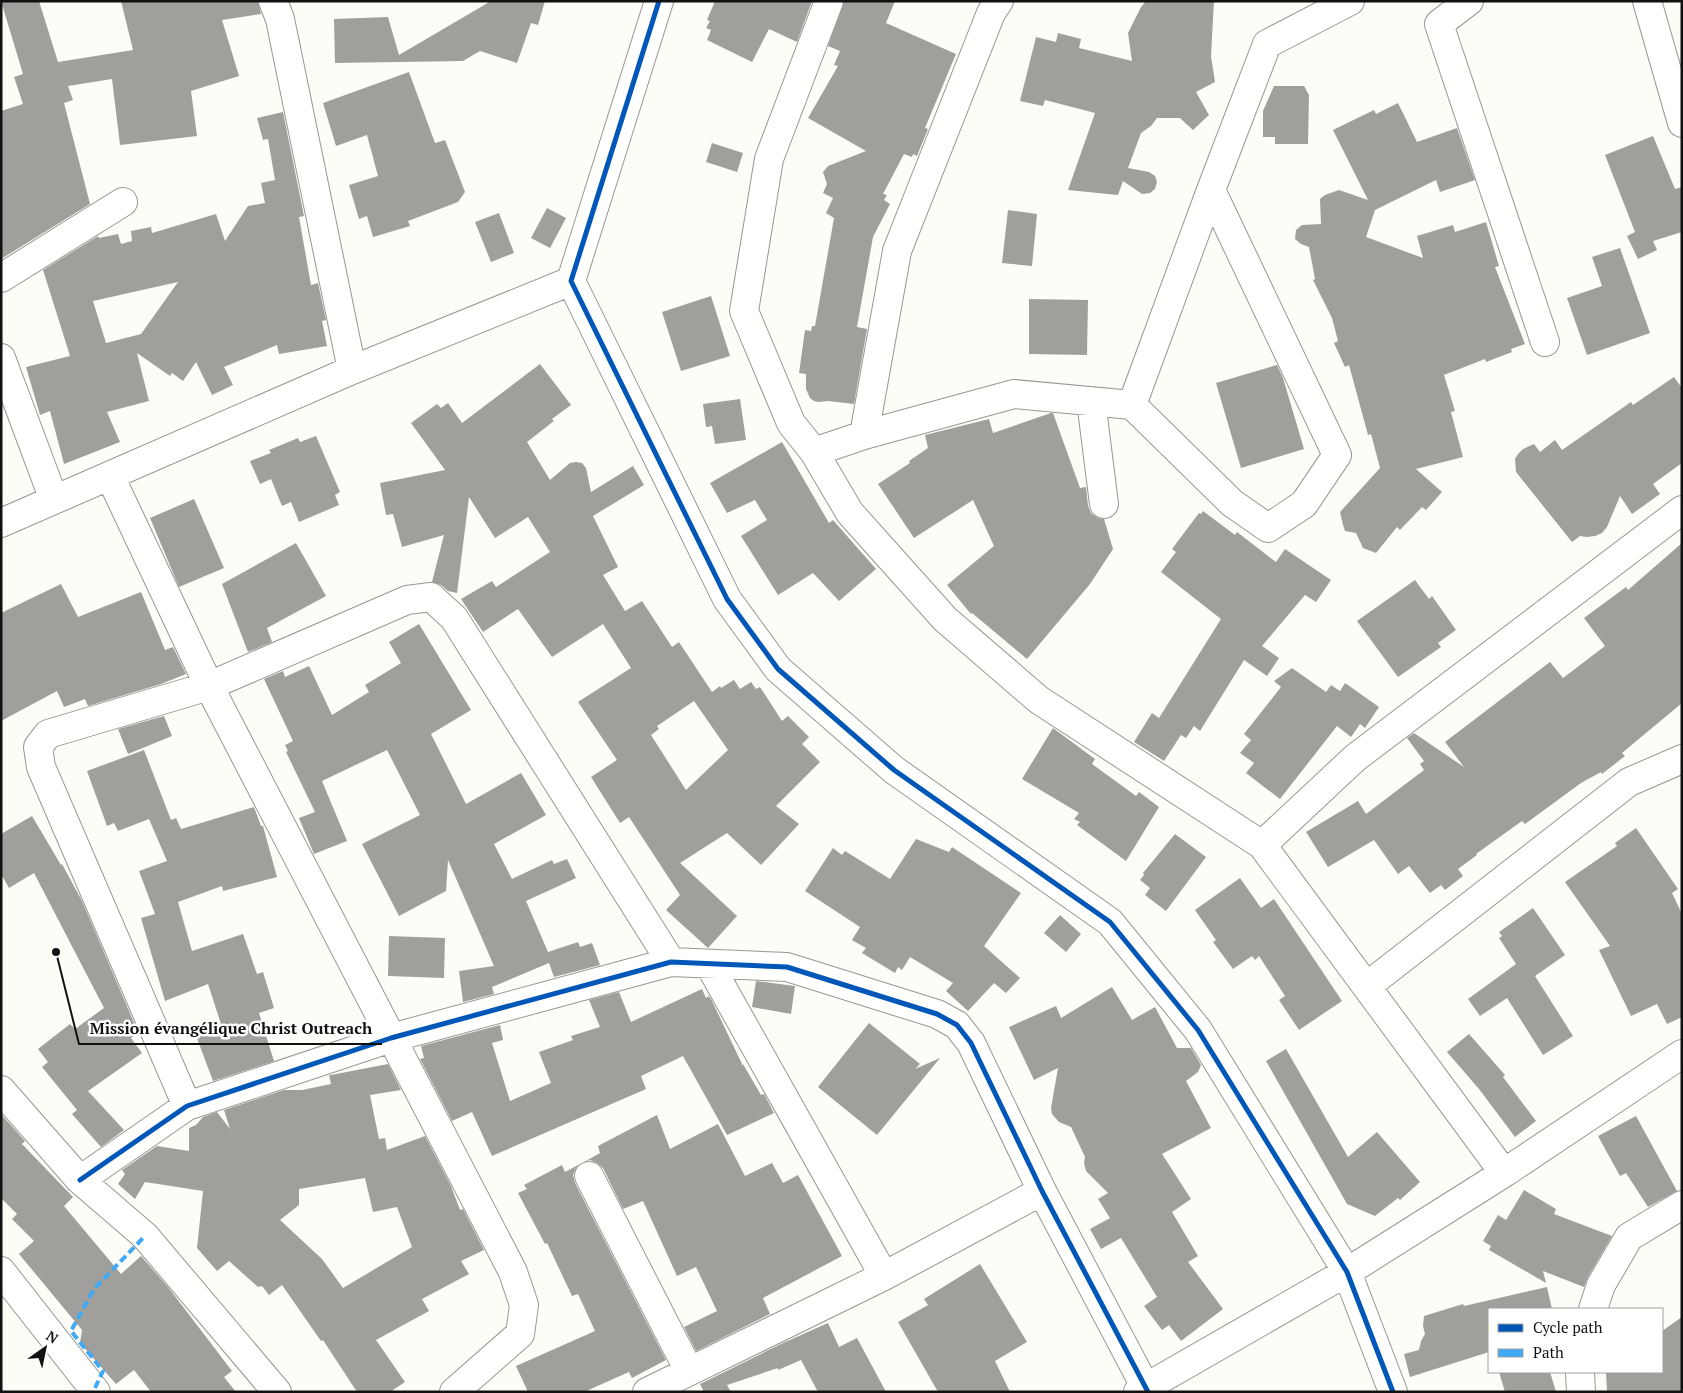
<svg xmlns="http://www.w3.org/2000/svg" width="1683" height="1393" viewBox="0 0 1683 1393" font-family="'PT Serif',serif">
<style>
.building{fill:#a19f9c;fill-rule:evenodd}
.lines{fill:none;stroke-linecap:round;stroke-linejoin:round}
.minor-casing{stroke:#979795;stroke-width:30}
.minor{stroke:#fffffe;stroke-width:28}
.quiet{stroke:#3fa9f5;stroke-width:4;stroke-dasharray:8 4;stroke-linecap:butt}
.cycleway-casing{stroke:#fff;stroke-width:8}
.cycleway{stroke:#0057b8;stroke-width:5}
.leader{fill:none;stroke:#111;stroke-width:2}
.callout-dot{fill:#111;stroke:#fff;stroke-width:2}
.callout-label{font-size:16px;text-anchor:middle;font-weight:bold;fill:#111;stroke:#fff;stroke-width:5;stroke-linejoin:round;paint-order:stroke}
</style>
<rect width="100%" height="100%" fill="#fdfcf7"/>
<path class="building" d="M1 1H39L58 62 133 50 121 1H258L261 14 222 20 239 76 191 91 197 136 120 145 112 79 68 86 73 100 64 103 90 204 1 259V111L23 104 14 77 23 74Z
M491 1H545L538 25 531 23 517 63 480 51 463 61 335 63 334 19 388 17 399 55Z
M715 1H812L797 42 769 29 752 62 707 40 711 30 706 28 710 21 707 20Z
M844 1H895L886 23 956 54 925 128 928 129 917 156 913 154 912 157 904 154 883 194 887 195 884 200 890 204 873 237 857 327 867 329 854 404 828 401 818 402 814 401 810 398 806 389V374L799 373 805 330 811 331 812 326H815L834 218 826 213 833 198 823 193 827 184 823 172 828 166 866 151 808 118 838 66 834 65 840 51 828 46Z
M1146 1H1214L1211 56 1215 82 1196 92 1209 115 1193 130 1180 118H1157L1151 126 1141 133 1128 168 1149 172 1155 176 1157 182 1155 189 1150 193 1142 194 1123 181 1118 195 1068 190 1095 113 1045 100 1043 106 1020 101 1036 37 1056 42 1058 33 1081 39 1079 48 1132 61 1128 33 1141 7Z
M409 72 435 143 445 140 465 192 458 202 408 221 410 226 373 237 367 216 359 219 349 185 378 176 367 135 336 146 323 103Z
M1274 86H1304L1309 95 1308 144H1275V137H1263V111Z
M1398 103 1417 142 1457 128 1475 180 1440 192 1436 180 1375 210 1366 237 1423 258 1417 236 1453 225 1455 232 1486 222 1499 266 1495 267 1525 344 1511 349 1512 352 1486 362 1485 359 1444 375 1455 411 1451 412 1463 457 1416 469 1442 492 1426 510 1422 507 1400 530 1397 527 1376 553 1363 548 1356 533 1345 531 1343 525 1340 512 1380 468 1371 434 1368 435 1349 365 1345 367 1334 343 1338 341 1332 318 1313 280 1315 279 1309 247 1301 244 1295 239 1296 230 1302 225 1321 224 1320 199 1325 195 1339 190 1368 200 1333 130 1374 110 1376 114Z
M283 112 304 216 299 217 311 285 318 283 326 320 322 321 327 346 279 354 277 345 224 367 233 385 212 395 196 362 183 381 172 373 170 376 137 353 149 401 107 412 120 442 64 464 50 411 40 415 26 367 70 356 43 270 98 236 99 238 118 234 121 244 132 241 131 231 151 227 152 233 216 214 225 241 248 206 265 203 261 183 275 180 268 139 263 140 257 118ZM178 282 141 334 106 343 93 301Z
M1653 136 1675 189 1682 187V232L1653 241 1657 250 1638 259 1627 236 1635 232 1605 155Z
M712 143 743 153 737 172 706 162Z
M547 208 566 218 550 248 531 238Z
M1008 210 1037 214 1032 266 1002 263Z
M499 213 514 253 491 262 475 222Z
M1620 248 1650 333 1587 355 1567 298 1602 286 1592 257Z
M711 296 730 356 681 371 662 312Z
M1029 299 1088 300 1087 355 1029 354Z
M540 364 571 405 552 419 554 421 527 442 550 480 570 463 576 462 582 463 586 468 591 492 633 466 644 485 593 516 618 567 603 575 625 611 642 601 672 647 679 642 712 692 720 686 721 688 734 680 740 689 751 682 756 689 760 687 782 721 788 716 809 737 802 744 820 762 776 806 799 824 761 865 727 833 680 863 737 916 708 948 666 910 680 895 629 817 620 823 591 777 617 760 578 702 631 668 603 624 552 657 518 609 483 632 461 599 492 581 496 587 550 552 528 517 495 538 469 497 457 593 448 591 441 585 432 582 444 535 402 547 393 514 386 515 380 483 445 470 411 423 437 404 441 408 448 403 462 423ZM694 701 728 750 686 790 651 735 659 729 657 726Z
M1277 365 1283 378 1304 449 1241 468 1216 383Z
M1674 377 1682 388V463L1653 484 1660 494 1632 514 1620 496 1607 527 1602 533 1595 536 1587 537 1580 536 1572 542 1516 472 1515 459 1518 454 1523 449 1534 444 1540 452 1555 440 1562 450 1631 402 1633 405Z
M740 399 746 440 715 444 712 426 706 427 703 404Z
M1051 413H1053L1080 488 1086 487 1088 506 1091 513 1098 518 1104 519 1113 549 1090 584 1027 659 972 613 971 614 947 585 994 546 973 500 914 538 878 484 910 463 909 461 928 448 925 435 989 419 993 433Z
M316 436 340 492 335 495 339 505 299 522 291 502 282 506 271 479 260 484 250 461 271 453 269 450 298 438 300 442Z
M782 442 829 523 833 520 876 569 839 601 813 573 778 595 741 536 767 520 755 500 727 513 710 483Z
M194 499 224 568 179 587 150 518Z
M1203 511 1235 535 1237 532 1276 562 1285 549 1331 580 1316 602 1305 595 1262 646 1279 658 1267 676 1244 660 1200 731 1194 726 1186 738 1181 735 1164 761 1134 742 1152 713 1159 718 1221 619 1161 572 1176 552 1172 549 1199 513 1201 514Z
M296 543 326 596 267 628 272 642 248 652 222 584Z
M1682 543V703L1622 753 1625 756 1602 774 1601 772 1581 783 1525 824 1522 821 1476 854 1477 855 1458 869 1463 876 1445 890 1441 885 1430 893 1409 866 1398 874 1374 840 1328 867 1306 832 1358 801 1366 814 1424 770 1420 764 1424 761 1407 738 1414 733 1464 767 1445 742 1550 662 1563 678 1605 646 1584 618 1626 587 1628 590Z
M1415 580 1429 599 1432 596 1456 630 1438 643 1441 647 1398 677 1357 621Z
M61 584 78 617 141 592 165 650 173 647 186 674 161 684 88 706 85 699 64 707 57 691 1 721V613Z
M419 624 471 710 431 734 466 804 521 773 546 815 494 844 512 879 552 860 554 864 567 859 576 878 526 901 548 952 578 942 580 947 592 943 600 965 554 977 549 963 492 987 494 994 463 1002 459 971 494 966 448 860 446 891 399 916 362 844 420 815 387 750 322 781 347 841 314 854 299 818 315 812 286 752 288 751 285 745 293 741 264 679 283 671 285 677 309 666 332 715 369 692 365 685 401 663 389 642Z
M1292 668 1326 692 1331 685 1340 691 1345 683 1379 707 1365 728 1360 724 1351 737 1337 726 1280 799 1246 773 1254 763 1240 753 1251 740 1244 734 1281 687 1274 681Z
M164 716 172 736 128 754 118 729Z
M1053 728 1095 759 1092 764 1136 796 1139 792 1159 807 1126 861 1077 825 1080 822 1074 819 1079 813 1022 779Z
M144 750 171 820 176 818 181 829 254 807 261 826H263L277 877 223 891 222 886 178 902 192 951 243 934 257 974 263 972 274 1008 259 1013 274 1061 213 1081 195 1033 221 1024 208 984 165 1001 141 918 155 914 139 871 167 861 149 819 118 831 114 823 107 826 87 771Z
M32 816 61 865 62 864 82 901 138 1032 131 1038 142 1053 88 1091 124 1130 101 1147 72 1114 77 1110 42 1067 48 1062 38 1049 70 1024 75 1029 104 1008 34 873 9 888 1 874V834Z
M1636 828 1678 889 1672 893 1682 914V1017L1667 1024 1657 1004 1631 1016 1599 950 1610 946 1565 882 1617 846 1615 843Z
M1175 834 1206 857 1166 911 1145 895 1150 888 1140 880 1144 875 1143 873Z
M916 839 949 852 952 847 1021 893 984 946 1020 978 1006 993 994 983 968 1011 946 991 953 983 910 957 902 970 898 967 895 973 862 953 866 948 852 940 860 927 805 891 833 848 842 855 845 851 890 879Z
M1240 878 1261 908 1274 899 1342 1001 1299 1030 1279 1000 1285 996 1259 956 1255 960 1252 956 1233 969 1213 942 1216 940 1195 910Z
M1533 908 1565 955 1535 976 1573 1036 1543 1055 1507 998 1480 1016 1468 999 1516 964 1499 938 1502 936 1499 932Z
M1060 915 1081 934 1066 952 1044 933Z
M389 936 445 938 444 978 388 976Z
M756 981 795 986 791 1014 752 1007Z
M1112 987 1132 1020 1155 1007 1177 1048H1191L1201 1065 1198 1072 1186 1081 1211 1128 1162 1154 1191 1199 1172 1212 1198 1256 1188 1262 1223 1309 1181 1341 1169 1325 1162 1330 1144 1306 1157 1297 1121 1238 1101 1249 1090 1229 1110 1218 1098 1199 1108 1193 1086 1171 1084 1163 1085 1157 1071 1127 1059 1122 1052 1114 1051 1108 1058 1068 1034 1080 1009 1027 1056 1006 1061 1018Z
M702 989 706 998 709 996 712 1001 743 1066V1064L761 1095 764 1094 774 1113 727 1135 683 1056 641 1076 646 1089 492 1156 472 1112 452 1121 420 1059 424 1058 421 1046 500 1025 503 1040 492 1043 510 1101 551 1083 539 1052 573 1040 571 1036 600 1027 589 1000 619 992 631 1022Z
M869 1023 920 1064 915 1069 940 1058 877 1135 818 1087Z
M1469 1034 1505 1075 1503 1077 1536 1121 1515 1137 1479 1089 1447 1052Z
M1286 1049 1348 1157 1377 1132 1420 1182 1400 1200 1398 1198 1375 1216 1347 1204 1266 1061Z
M388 1064 401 1090 370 1095 379 1139 385 1138 387 1150 425 1136 451 1186 460 1210 463 1209 484 1250 461 1261 469 1274 422 1299 429 1311 376 1340 405 1382 390 1392H357L323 1340 321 1341 282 1285 269 1295 262 1286 258 1287 229 1261 217 1271 197 1248 203 1191 145 1182 135 1199 118 1184 125 1174 122 1170 157 1146 189 1151V1128L196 1125 203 1117 217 1112 230 1129 224 1110 284 1090H302L331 1084 329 1075H331ZM365 1178 373 1212 397 1207 412 1247 343 1288 322 1259 280 1220 299 1205V1189Z
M1 1114 25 1141 22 1144 73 1197 64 1206 121 1274 141 1256 168 1287 232 1371 224 1377 236 1392H151L134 1370 116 1384 80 1343 82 1330 19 1254 34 1241 12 1219 17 1214 1 1198Z
M657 1115 670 1149 718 1124 745 1176 772 1163 783 1183 798 1175 842 1256 763 1298 770 1314 696 1351 684 1327 717 1311 696 1267 677 1276 643 1201 623 1209 603 1168 597 1163 590 1160 584 1162 600 1153 598 1146Z
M1636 1116 1677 1191 1648 1207 1626 1173 1620 1176 1598 1136Z
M580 1164 576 1168 573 1175 575 1183 666 1360 632 1378 629 1372 584 1392H528L516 1366 595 1331 578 1294 572 1296 547 1243 545 1244 518 1193 527 1189 524 1185 562 1165 565 1172Z
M1524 1190 1556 1209 1554 1214 1612 1236 1588 1277 1584 1287 1543 1271 1546 1283 1489 1250 1491 1246 1483 1241 1498 1215 1506 1220Z
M980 1264 1027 1342 995 1361 1010 1392H938L898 1322 928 1305 924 1299Z
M1547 1287 1552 1309H1489V1352L1410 1377 1404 1354 1419 1350 1421 1341 1425 1334 1423 1326 1424 1316 1463 1304 1464 1306Z
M1682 1317V1392H1607L1606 1372H1662V1331Z
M828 1323 839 1347 857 1338 886 1392H818L801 1360 778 1370V1368L727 1385 731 1392H704L700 1384 783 1343Z
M1499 1372H1550L1556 1392H1505Z"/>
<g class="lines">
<g class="minor-casing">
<path id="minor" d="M273 1 280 19 352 370
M659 1 571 281 727 599 778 669 894 770 1110 922 1198 1030 1347 1272 1393 1392
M999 1 991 13 897 251 864 435 814 452 850 513 945 619 1039 700 1262 845 1504 1173
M1469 1 1439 24 1545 342
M1647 1 1682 123
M1 278 123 202
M1 358 54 500
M1091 401 1104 504
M1132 405 1211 190 1267 44 1350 1
M864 435 1014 394 1132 405 1232 503 1268 528 1304 504 1337 455 1211 190
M814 452 791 423 744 311 769 159 829 1
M110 476 209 686 513 1272 524 1305 520 1334 454 1392
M1 523 352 370 571 281
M1262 845 1355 758 1682 510
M709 964 884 1276
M1367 986 1629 782 1682 759
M1 1090 80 1180 145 1236 277 1392
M187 1106 41 767 38 747 48 734 209 686 407 600 431 597 454 618 671 962
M589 1176 689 1371
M80 1180 187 1106 391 1038 671 962 787 967 937 1014 957 1025 971 1043 1042 1191 1148 1392
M1 1271 96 1392
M1593 1309 1601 1285 1629 1237 1682 1205
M1580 1372 1581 1392
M647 1392 884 1276 1042 1191
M1138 1392 1347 1272 1504 1173 1682 1054"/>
</g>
<use href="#minor" class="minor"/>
<path class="quiet" d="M95 1388 103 1371 71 1331 94 1289 145 1236"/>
<g class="cycleway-casing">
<path id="cycleway" d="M659 1 571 281 727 599 778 669 894 770 1110 922 1198 1030 1347 1272 1393 1392
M80 1180 187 1106 391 1038 671 962 787 967 937 1014 957 1025 971 1043 1042 1191 1148 1392"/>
</g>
<use href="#cycleway" class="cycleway"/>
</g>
<path class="leader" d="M56 952L79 1044H382"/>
<circle class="callout-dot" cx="56" cy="952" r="5"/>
<g class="callout-label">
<text x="231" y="1034">Mission évangélique Christ Outreach</text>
</g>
<rect width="1683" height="1393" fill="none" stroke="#111111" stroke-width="5"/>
<rect x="1488" y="1308" width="175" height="65" fill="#ffffff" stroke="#a0a0a0"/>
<rect x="1498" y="1324" width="25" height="8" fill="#0057b8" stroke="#a0a0a0"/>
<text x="1533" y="1333" font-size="15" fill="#111111">Cycle path</text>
<rect x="1498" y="1349" width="25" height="8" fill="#3fa9f5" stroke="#a0a0a0"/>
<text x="1533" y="1358" font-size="15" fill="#111111">Path</text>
<g transform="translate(45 1348) rotate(33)" stroke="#ffffff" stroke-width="4" paint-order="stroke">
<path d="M0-4L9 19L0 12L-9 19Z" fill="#111111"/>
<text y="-8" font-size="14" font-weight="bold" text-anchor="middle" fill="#111111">N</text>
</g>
</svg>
